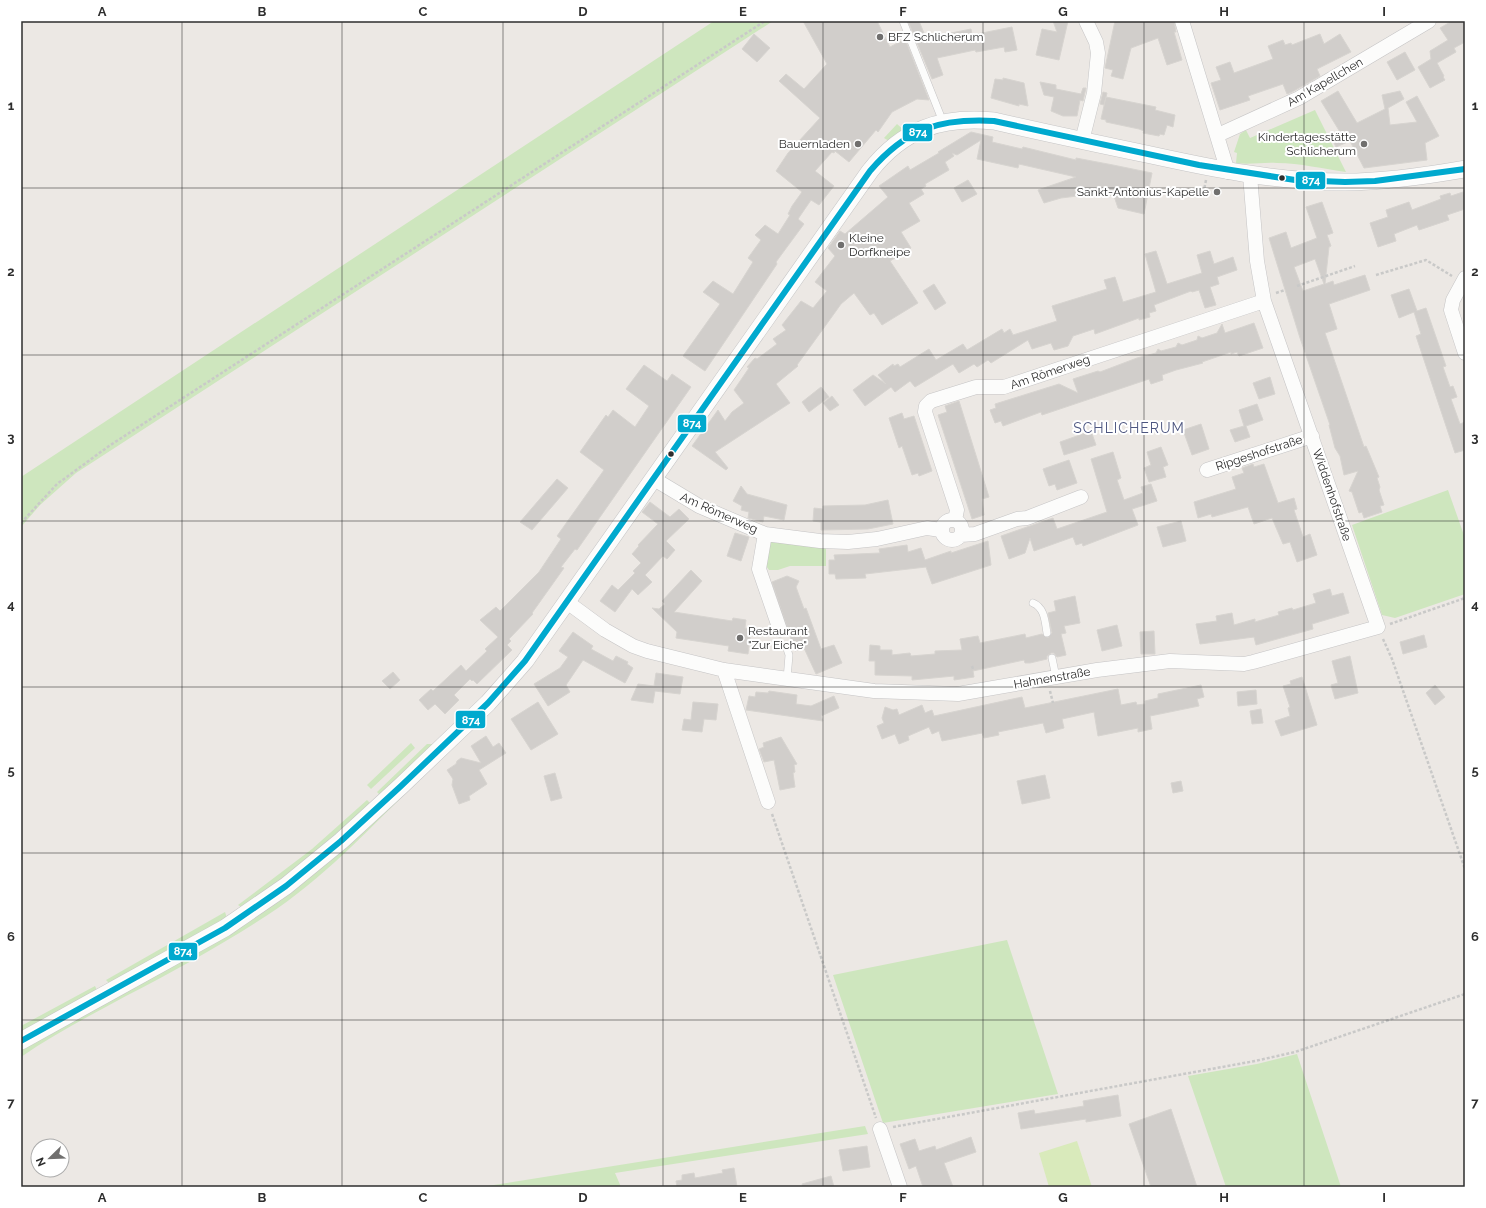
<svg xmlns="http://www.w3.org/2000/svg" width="1486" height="1208" viewBox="0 0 1486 1208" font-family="Raleway,sans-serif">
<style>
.green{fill:#cee6be}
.pitch{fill:#d9eabb}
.building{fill:#d1cecb;stroke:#d7d4d0;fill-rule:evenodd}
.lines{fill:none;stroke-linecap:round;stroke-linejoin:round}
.service-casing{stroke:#c5c4c5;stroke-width:8}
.minor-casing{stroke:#c5c4c5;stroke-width:15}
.tertiary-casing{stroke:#c5c4c5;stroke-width:18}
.path{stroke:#c9c9c8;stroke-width:2.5;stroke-dasharray:3 2;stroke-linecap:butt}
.service{stroke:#fcfcfb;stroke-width:7}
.minor{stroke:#fcfcfb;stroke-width:14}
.tertiary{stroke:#fcfcfb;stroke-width:17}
.bus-1-casing{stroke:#fff;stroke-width:9}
.bus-1{stroke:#00a9ce;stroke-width:6}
.grid{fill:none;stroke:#2e2e2e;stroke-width:1;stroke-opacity:0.55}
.poi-dot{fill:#706f6e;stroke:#fff;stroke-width:1.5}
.bus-dot{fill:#2e2e2e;stroke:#fff;stroke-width:1.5}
.labels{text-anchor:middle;stroke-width:4;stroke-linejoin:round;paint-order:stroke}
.poi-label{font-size:12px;fill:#2e2e2e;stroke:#fff;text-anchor:start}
.street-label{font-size:12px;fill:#2e2e2e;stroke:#fff}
.quarter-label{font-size:14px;letter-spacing:1px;fill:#4d5680;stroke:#fff}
.line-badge{stroke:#fff;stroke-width:1.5}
.badge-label{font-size:11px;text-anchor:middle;font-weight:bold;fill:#fff}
.neatline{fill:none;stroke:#2e2e2e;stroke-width:1.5}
.grid-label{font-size:13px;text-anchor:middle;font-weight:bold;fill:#2e2e2e}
</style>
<rect width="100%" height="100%" fill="#ece8e4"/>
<path class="green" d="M714 21H773L76 473 40 505 21 527V477Z
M1315 110 1346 172C1323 169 1300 163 1277 163 1263 162 1250 165 1236 163L1237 153 1234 152 1240 134 1246 130 1250 138Z
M897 124 905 131 889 141 884 138Z
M1448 490 1465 538V594L1395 618 1382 615 1352 525Z
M767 540 826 547V566H790L778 570H769L764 563Z
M411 743 415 748 371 789 367 785Z
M427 744H432L434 747 380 795 377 792Z
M422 777C376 822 331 871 278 908 229 941 178 969 126 996 91 1015 54 1034 21 1057V1049L143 981Z
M367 800 371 804 293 872 241 907 238 905 312 849Z
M225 912 227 918 109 983 106 980Z
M1007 940 1058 1094 883 1123 833 975Z
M95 986 97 990 21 1034V1026Z
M1297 1054 1341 1187H1226L1188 1076 1257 1064Z
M865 1126 868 1134 615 1173 621 1187H481Z"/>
<path class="pitch" d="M1077 1141 1092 1187H1049L1039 1153Z"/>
<path class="building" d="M803 21H877L890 47 905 39 929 100 917 99 892 112 878 132 876 130 849 162 835 151 834 153 832 152 815 171 834 186 819 205 811 200 798 219 804 224 776 262 777 264 705 371 683 356 720 304 703 292 713 281 733 294 753 262 748 258 761 240 755 235 765 225 778 234 790 215 788 214 792 206 802 192 776 171 788 153 820 118 779 81 786 74 804 89 827 64Z
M908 21H919L926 38 971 29 972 35 1012 27 1017 50 1005 52 1004 47 976 52 975 50 937 58 943 75 932 79Z
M1053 21H1068L1059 60 1036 55 1042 29 1057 32Z
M1115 21H1174L1176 32H1174L1182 60 1167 65 1158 38 1131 48 1123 79 1111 76 1113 70 1105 68Z
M1452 21H1465V42L1454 48 1456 52 1437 63 1444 76 1443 77 1445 80 1430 88 1418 67 1431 59 1430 51 1448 40 1440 28Z
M754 34 770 48 757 62 742 49Z
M1320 34 1324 44 1340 34 1351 52 1317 69 1320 76 1292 92 1287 94 1283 84 1248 96 1250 100 1220 110 1211 83 1221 80 1216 67 1230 62 1234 73 1273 59 1268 46 1283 40 1285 45 1291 43 1292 45Z
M1405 52 1415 70 1397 80 1387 62Z
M1003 78 1024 83 1028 106 1019 104V106L991 98 995 79 1003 80Z
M1040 82 1056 85V89L1081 94 1083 88H1086L1083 101 1080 100 1077 116H1063L1051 111 1054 97 1044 95Z
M1338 91 1357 123 1385 109 1382 95 1400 91 1404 99 1388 108 1390 125 1417 122 1406 102 1417 96 1439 136 1425 143 1427 160 1364 168 1350 141 1336 147 1331 137 1340 132 1321 101Z
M1103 92 1107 93 1104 105 1100 104Z
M1106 97 1156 107 1155 110 1175 115 1173 127 1167 125 1164 135 1160 134 1159 136 1143 133 1144 131 1139 129 1106 122V120L1101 119Z
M971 132 993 137 992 142 1022 149 1023 147 1076 160V158L1113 165 1152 173 1144 214 1118 208 1114 196 1074 188 1077 196 1061 198 1044 203 1038 190 1076 177 1019 164 1018 168 977 159 981 140 957 155 952 153 954 156 945 162 949 170 925 184 926 186 921 189 924 194 909 203 920 221 901 232 911 248 890 261 918 303 882 325 874 313 870 315 854 293 841 304 831 318 797 365 798 366 776 384 790 403 715 452 728 468 726 470 692 446 718 410 725 421 732 412 744 403 734 390 749 368 747 367 755 358 757 359 777 344 773 339 786 330 782 325 801 301 813 308 827 291 815 282 835 256 828 248 840 231 845 234 888 197 879 186 908 166 910 170 939 153 938 152Z
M968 180 977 194 962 202 954 188Z
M1463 192 1465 209 1447 215 1449 220 1419 230 1417 225 1394 234 1396 241 1378 247 1370 223 1388 217 1386 210 1409 202 1412 210 1441 199 1440 196 1450 193 1451 196Z
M1322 202 1333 233 1327 235 1331 246 1329 247 1325 284 1333 281 1334 285 1365 275 1370 290 1329 304 1337 329 1325 333 1364 447 1366 446 1379 477 1377 478 1380 487 1379 490 1384 505 1380 506 1382 512 1364 518 1362 512 1359 513 1352 492 1349 491 1358 471 1344 475 1340 456 1335 448 1329 425H1330L1300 338 1269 238 1286 232 1291 248 1317 238 1306 207ZM1315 259 1324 284 1303 291 1294 267Z
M1156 251 1167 284 1202 273 1197 255 1210 251 1214 264 1233 257 1237 270 1217 277 1219 284 1210 287 1216 305 1205 308 1199 290 1192 292 1191 291 1154 305 1156 311 1149 313 1150 317 1139 320V318L1095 334 1094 329 1073 336 1068 346 1054 350 1051 343 1032 349 1028 340 991 363 988 360 977 367 974 364 959 373 953 364 915 387 910 381 895 392 891 387 865 406 853 390 873 375 886 384 878 375 893 364 894 366 898 364 900 367 929 349 936 360 963 344 967 350 1002 329 1004 333 1010 329 1013 335 1057 321 1052 306 1107 289 1104 280 1115 277 1123 302 1156 292 1145 254Z
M934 284 946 303 935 310 923 291Z
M1409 289 1417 311 1426 308 1446 366 1443 367 1450 387 1453 386 1457 397 1451 399 1460 424 1465 422V450L1455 453 1416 336 1421 334 1414 312 1399 318 1391 295Z
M1254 323 1263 348 1239 356 1237 352 1231 354V352L1202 362 1203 363 1176 370 1162 375 1163 380 1151 384 1149 379 1042 415 1041 412 1003 426 1001 421 995 423 990 410 996 408 995 404 1059 384 1078 393 1073 379 1098 371 1100 372 1137 358 1156 353 1158 349 1161 351 1176 347 1178 343 1182 345 1197 340 1198 336 1202 338 1217 333 1222 324 1225 333Z
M644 365 667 381 672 374 691 387 577 550 575 549 561 567 564 568 532 613 533 614 509 639 511 641 507 645 512 650 477 684 473 680 472 681 470 679 454 695 459 700 445 714 435 704 428 710 419 700 431 689 433 691 461 665 466 671 487 651 485 649 498 637 480 620 496 607 500 611 539 572 561 539 557 536 604 470 580 452 606 415 608 417 613 410 635 427 649 406 626 389Z
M1270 377 1275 394 1259 399 1253 383Z
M821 387 829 397 809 412 802 402Z
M832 396 839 405 830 411 823 403Z
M959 401 989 497 982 499 984 515 972 519 938 415 947 412 945 406Z
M1257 404 1263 420 1246 426 1250 437 1235 442 1230 430 1244 426 1239 410Z
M902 413 904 419 914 416 932 471 919 476 918 473 912 475 902 446 899 448 889 418Z
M1201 424 1209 449 1192 455 1183 430Z
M1091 431 1096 445 1064 455 1060 442Z
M1161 447 1168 465 1163 467 1166 477 1149 482 1144 468 1151 465 1147 452Z
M1113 452 1121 478 1117 480 1124 500 1143 493 1141 487 1151 484 1157 501 1132 509 1138 525 1083 546 1082 543 1076 545 1073 537 1034 551 1030 538 1025 553 1009 559 1001 536 1053 518 1057 529 1107 512 1091 459Z
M1069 460 1077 483 1057 490 1055 484 1049 486 1043 469Z
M1253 464 1254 467 1264 464 1278 503 1294 498 1297 509 1294 510 1303 537 1310 534 1317 555 1297 562 1290 542 1283 544 1272 518 1254 524 1248 507 1212 517 1211 514 1198 518 1194 502 1236 489 1232 477 1244 473 1242 468Z
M557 479 568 488 532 530 520 522Z
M741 486 747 494 787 505 784 520 764 516 763 522 748 518 749 512 741 510 742 506 733 501Z
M888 500 893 524 868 529 821 530V522L813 521 814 508 823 509V506L865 505Z
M650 502 670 517 679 509 689 519 666 541 675 550 667 559 663 556 645 575 652 582 638 595 632 589 615 612 600 601 612 585 618 590 635 573 633 571 641 563 632 554 639 546 638 545 658 524 642 512Z
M1181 521 1186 541 1163 547 1157 527Z
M735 533 749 537 741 561 727 556Z
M988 541 991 565 932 584 926 567 865 574 866 578 836 579 835 574H829V560H835L834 555 880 553 879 549 907 545 908 552 921 548 925 560 951 551V553Z
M691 570 702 581 674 612 732 621 733 618 746 620 745 628 751 629 748 654 728 651 729 646 676 638 677 632 652 608 659 609 665 604 662 601Z
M787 576 799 581 796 587 804 609 806 608 821 649 834 645 842 663 816 674 804 648 795 651 772 582Z
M1330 589 1332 596 1343 593 1349 613 1312 624 1313 629 1256 645 1254 637 1200 644 1196 624 1217 621 1216 616 1232 613 1234 625 1255 619V622L1279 615 1278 612 1292 608 1293 610 1316 603 1313 594Z
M1075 596 1080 623 1064 626 1066 633 1061 634 1066 655 1057 657 1054 653H1051L1047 656V659L1030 663H1025L1024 660 973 671 974 677 954 680V676L912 680V676L875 675V661H869L870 645 880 646V650H892V655L910 653 911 656 935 654V651L962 650 960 639 978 636 980 643 1025 634 1026 638 1042 634 1048 638 1052 633 1048 613 1056 611 1054 601Z
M1117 625 1122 646 1102 651 1097 630Z
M1154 631 1155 654H1141L1140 632Z
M573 632 593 646 591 649 613 661 616 656 628 662 627 664 633 668 625 683 583 660 566 685 570 692 548 706 534 684 560 668 568 657 559 651Z
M1424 635 1427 647 1403 654 1400 642Z
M1350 656 1358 693 1335 699 1331 685 1338 683 1332 661Z
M393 672 400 680 390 689 382 681Z
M656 673 683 677 680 694 655 691 653 703 631 700 638 684 654 686Z
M1302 677 1317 725 1281 736 1275 721 1290 716 1288 708 1290 707 1283 686 1291 684 1290 681Z
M1201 685 1204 697 1197 699 1199 706 1150 716 1152 729 1138 732V728L1098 736 1094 712 1062 719 1064 728 1046 733 1043 723 998 732 999 735 984 738 982 733 942 741 939 731 932 734 929 727 908 736 909 740 899 744 895 734 882 739 877 726 884 723 882 718 885 707 893 710 897 709 899 715 922 705 925 713 932 710 934 716 1022 697 1025 708 1118 689 1121 705 1136 702 1137 705 1145 704V701L1158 698V694Z
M1435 685 1445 697 1435 705 1426 693Z
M1256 690 1257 704 1238 706 1237 692Z
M769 691 797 695 796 704 811 706 834 696 839 708 821 716 823 721 746 710 749 696 755 697 756 692 768 693Z
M538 702 558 734 531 750 511 719Z
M693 702 718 704 716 720 704 719 702 732 682 730 684 719 691 720Z
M1261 709 1263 723 1252 724 1250 711Z
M486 736 493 747 499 743 506 753 479 770 487 784 469 796 470 800 459 804 452 785 453 779 447 770 456 764 457 761 461 758 481 763 471 746Z
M781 737 797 764 794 765 795 772 793 773 795 787 780 790 774 760 764 762 759 749 764 747 763 743Z
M555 773 562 798 551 801 544 776Z
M1045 775 1050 798 1022 804 1017 781Z
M1181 781 1183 791 1173 793 1171 783Z
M1118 1095 1121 1116 1086 1122V1119L1021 1129 1018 1113 1034 1110 1035 1114 1084 1106 1083 1101Z
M1171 1109 1197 1187H1151L1129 1124Z
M971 1137 976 1152 944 1163 953 1187H923L916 1166 909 1169 900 1144 915 1139 919 1151 935 1146 936 1150Z
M867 1146 870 1167 843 1171 839 1150Z
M734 1168 737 1187H677L676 1181 682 1180V1175L694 1173 695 1178 723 1173 722 1170Z
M831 1176 834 1187H803L802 1184Z"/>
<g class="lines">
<g class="service-casing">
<path id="service" d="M903 21 943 122
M1033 603C1045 608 1045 622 1047 633
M786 646 789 655 787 679
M1052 658 1056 677"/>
</g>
<g class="minor-casing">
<path id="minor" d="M1182 21 1228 172
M1218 135 1299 98 1429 21
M1082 141 1094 93 1098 53 1096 42 1086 21
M1465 278 1453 300 1451 310 1465 353
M1207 470 1312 436
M654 479 699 506 765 534 820 541 848 542 877 539 927 528 941 530
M942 530a10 10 0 1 1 20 0a10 10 0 1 1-20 0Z
M955 520 957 510 925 412 926 406 931 401 976 387H1004L1264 301
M765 534 759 569 780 630
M961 535 975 534 1017 519 1027 518 1081 497
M567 602 605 630 633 646 647 651 724 670 874 691 958 694 1097 670 1170 661 1244 664 1253 662 1378 627 1264 301 1257 261 1250 175
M724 670 768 802
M880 1129 900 1187"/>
</g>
<g class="tertiary-casing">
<path id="tertiary" d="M21 1041 225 928 286 886 341 841 401 786 488 703 525 661 870 171C903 129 941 116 994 121 1046 133 1098 144 1151 155 1215 169 1278 182 1345 182 1385 182 1425 176 1465 169"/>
</g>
<path class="path" d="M1206 180 1204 190H1208
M1376 275 1426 260 1452 276
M1297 286 1355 266
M1276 293 1285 290
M21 523 57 484 109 446 765 21
M1390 624 1465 598
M1383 639 1392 659 1465 869
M972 666 973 669
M1050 691 1053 703
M772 814 876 1118
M893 1127 1255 1061 1295 1052 1465 994"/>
<use href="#service" class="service"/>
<use href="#minor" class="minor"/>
<use href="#tertiary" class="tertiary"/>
<g class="bus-1-casing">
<path id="bus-1" d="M21 1041 225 928 286 886 341 841 401 786 488 703 525 661 870 171C906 129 939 118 994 121L1199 165 1295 180 1345 182 1375 181 1465 169"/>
</g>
<use href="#bus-1" class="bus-1"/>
</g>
<path class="grid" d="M182 21V1187M342 21V1187M503 21V1187M663 21V1187M823 21V1187M983 21V1187M1144 21V1187M1304 21V1187M21 188H1465M21 355H1465M21 521H1465M21 687H1465M21 853H1465M21 1020H1465"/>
<g class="poi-dot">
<circle cx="880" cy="37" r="4"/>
<circle cx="858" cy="144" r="4"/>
<circle cx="1364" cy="144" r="4"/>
<circle cx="1217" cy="192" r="4"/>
<circle cx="841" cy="245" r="4"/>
<circle cx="740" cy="638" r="4"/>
</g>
<g class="bus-dot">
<circle cx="1282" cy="178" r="3.5"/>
<circle cx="671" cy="454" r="3.5"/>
</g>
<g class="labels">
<g class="poi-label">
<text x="888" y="41">BFZ Schlicherum</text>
<text x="1356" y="141" text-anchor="end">Kindertagesstätte<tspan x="1356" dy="14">Schlicherum</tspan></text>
<text x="850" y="148" text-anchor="end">Bauernladen</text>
<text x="1209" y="196" text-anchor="end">Sankt-Antonius-Kapelle</text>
<text x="849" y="242">Kleine<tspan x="849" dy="14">Dorfkneipe</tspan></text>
<text x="748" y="635">Restaurant<tspan x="748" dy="14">"Zur Eiche"</tspan></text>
</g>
<g class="street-label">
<text transform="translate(1325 82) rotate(-30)" y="4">Am Kapellchen</text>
<text transform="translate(1050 372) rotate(-19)" y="4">Am Römerweg</text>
<text transform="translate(1259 453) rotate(-18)" y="4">Ripgeshofstraße</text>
<text transform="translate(1332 495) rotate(71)" y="4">Widdenhofstraße</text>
<text transform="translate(719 513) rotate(24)" y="4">Am Römerweg</text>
<text transform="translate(1052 678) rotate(-10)" y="4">Hahnenstraße</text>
</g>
<g class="quarter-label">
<text x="1129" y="433">SCHLICHERUM</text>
</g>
</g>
<g class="line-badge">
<rect x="902" y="123" width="31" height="19" rx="4" fill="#00a9ce"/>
<rect x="1295" y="171" width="31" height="19" rx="4" fill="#00a9ce"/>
<rect x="677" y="414" width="30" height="19" rx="4" fill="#00a9ce"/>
<rect x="455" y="710" width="31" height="19" rx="4" fill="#00a9ce"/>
<rect x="168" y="942" width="30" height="19" rx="4" fill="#00a9ce"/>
</g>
<g class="badge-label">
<text x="918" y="136">874</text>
<text x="1311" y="184">874</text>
<text x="692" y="427">874</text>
<text x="471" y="724">874</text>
<text x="183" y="955">874</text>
</g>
<rect width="1486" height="1208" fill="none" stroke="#ffffff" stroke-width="44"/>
<g transform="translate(50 1158) rotate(247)"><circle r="19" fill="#ffffff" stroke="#ababab"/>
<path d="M0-3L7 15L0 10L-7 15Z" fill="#706f6e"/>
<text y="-6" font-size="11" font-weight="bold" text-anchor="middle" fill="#2e2e2e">N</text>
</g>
<rect x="22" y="22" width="1442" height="1164" class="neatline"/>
<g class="grid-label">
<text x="102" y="16">A</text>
<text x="262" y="16">B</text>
<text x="423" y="16">C</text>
<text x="583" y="16">D</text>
<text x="743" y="16">E</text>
<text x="903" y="16">F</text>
<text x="1063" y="16">G</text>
<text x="1224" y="16">H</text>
<text x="1384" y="16">I</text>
<text x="11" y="110">1</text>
<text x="1475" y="110">1</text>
<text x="11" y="276">2</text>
<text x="1475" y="276">2</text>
<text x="11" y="442">3</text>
<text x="1475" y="442">3</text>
<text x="11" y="609">4</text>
<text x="1475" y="609">4</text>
<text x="11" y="775">5</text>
<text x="1475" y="775">5</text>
<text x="11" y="941">6</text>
<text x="1475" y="941">6</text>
<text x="11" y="1107">7</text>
<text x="1475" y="1107">7</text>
<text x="102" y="1202">A</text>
<text x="262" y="1202">B</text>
<text x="423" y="1202">C</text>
<text x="583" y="1202">D</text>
<text x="743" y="1202">E</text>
<text x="903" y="1202">F</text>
<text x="1063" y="1202">G</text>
<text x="1224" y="1202">H</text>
<text x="1384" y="1202">I</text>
</g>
</svg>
